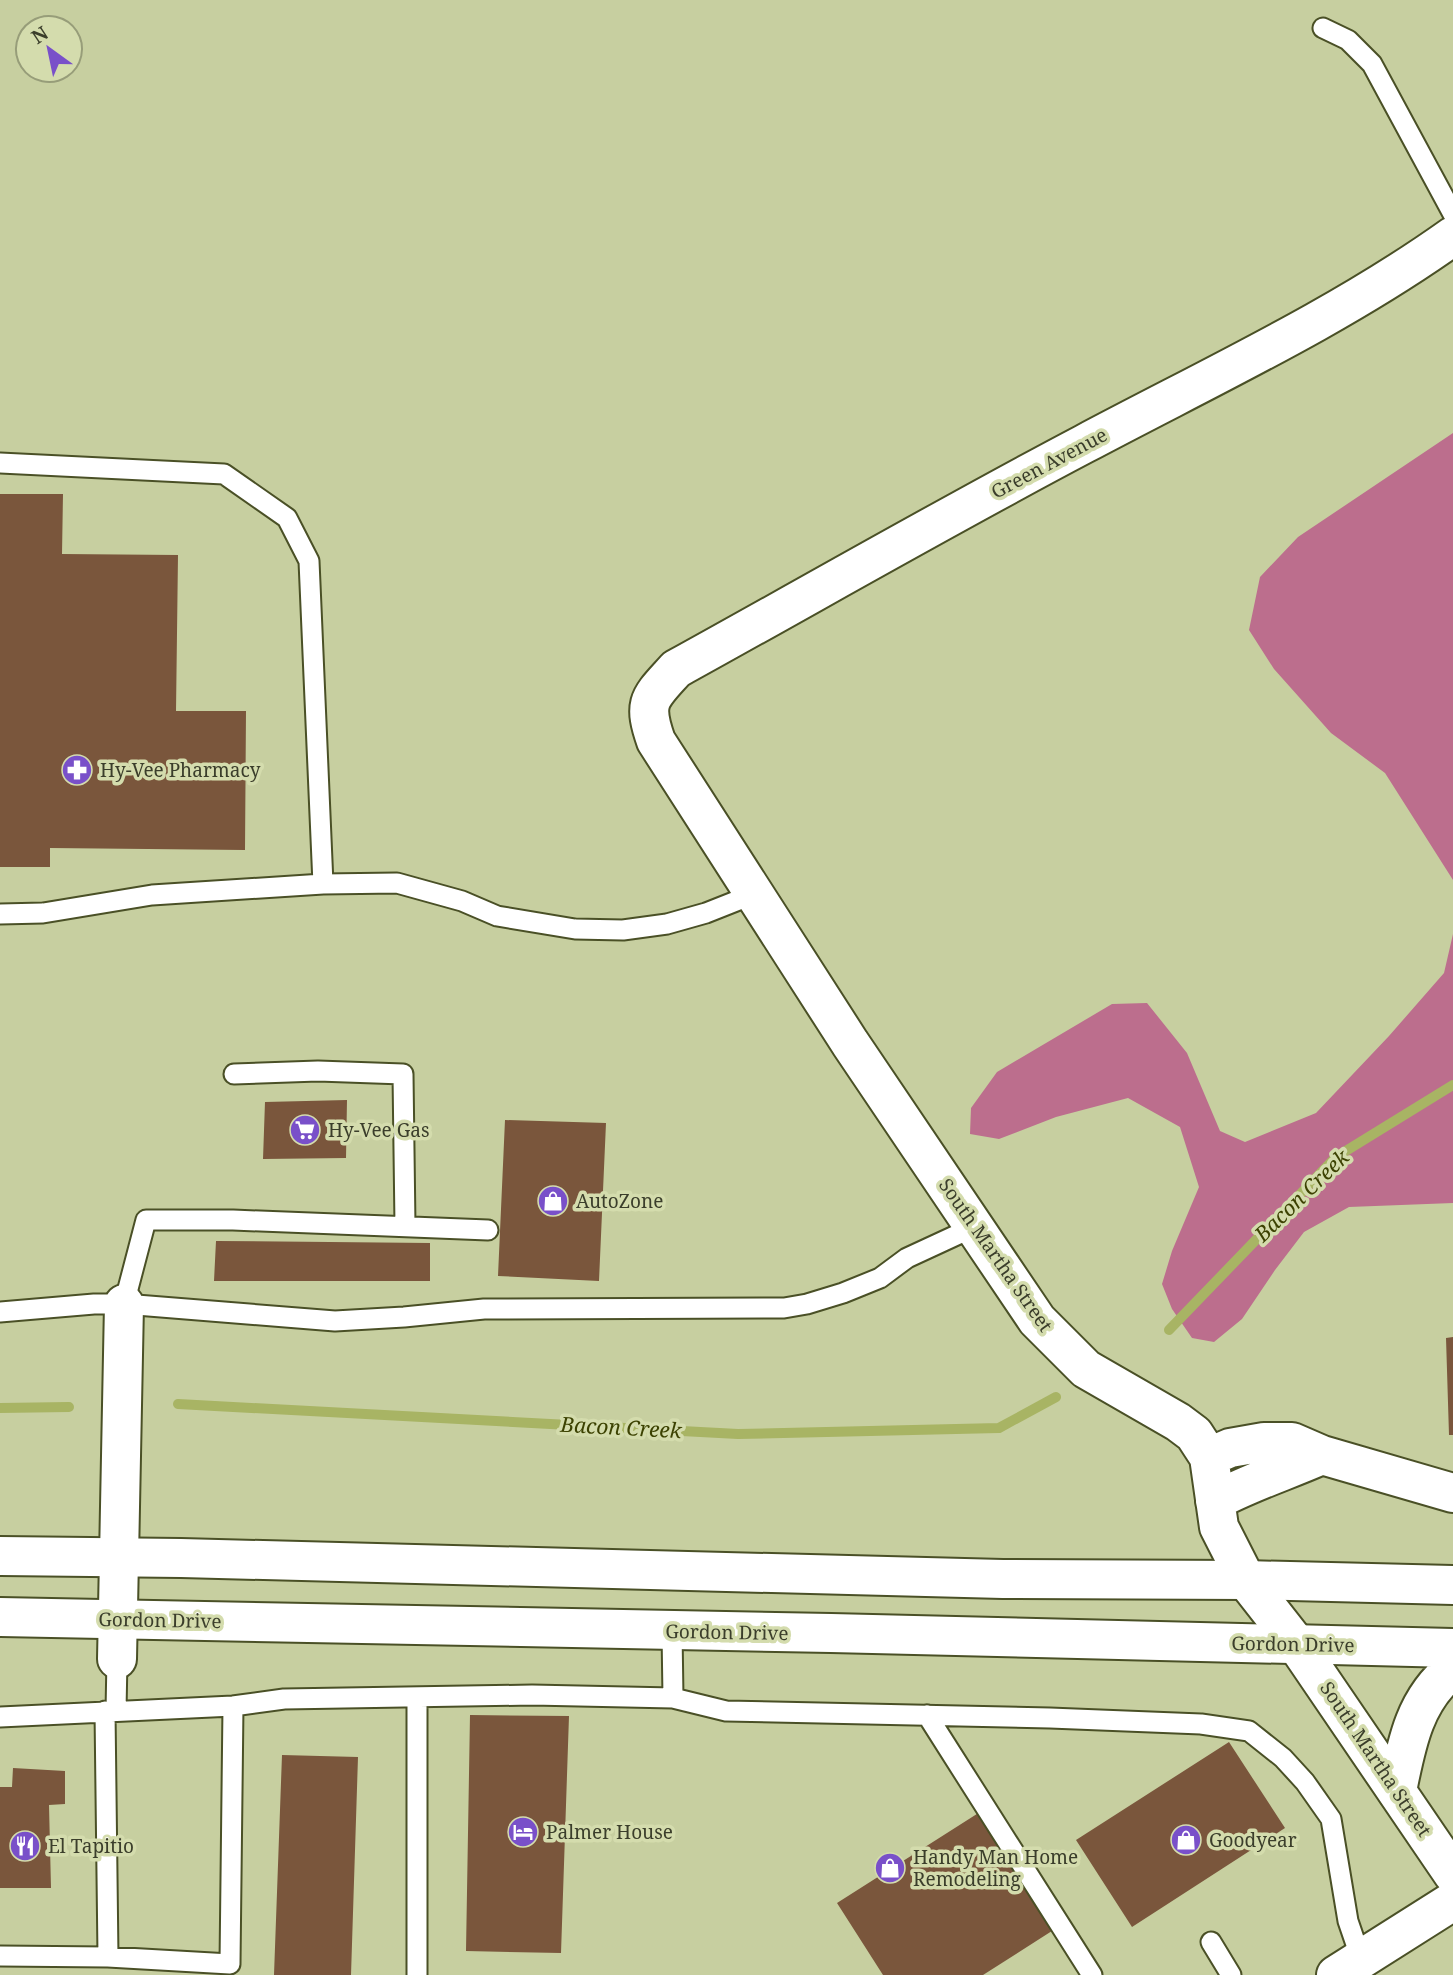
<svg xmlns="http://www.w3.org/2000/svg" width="1453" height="1975" viewBox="0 0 1453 1975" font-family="'Noto Serif',serif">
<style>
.forest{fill:#bc6e8d}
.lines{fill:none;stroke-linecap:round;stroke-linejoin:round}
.stream{stroke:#a8b464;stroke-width:10}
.building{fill:#7a563c}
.lane-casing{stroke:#4a5026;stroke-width:23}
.street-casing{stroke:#4a5026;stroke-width:42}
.secondary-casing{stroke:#4a5026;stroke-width:42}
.primary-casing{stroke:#4a5026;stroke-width:42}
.lane{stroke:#fff;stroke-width:19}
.street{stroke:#fff;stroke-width:38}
.secondary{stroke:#fff;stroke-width:38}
.primary{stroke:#fff;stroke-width:38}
.labels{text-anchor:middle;stroke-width:7;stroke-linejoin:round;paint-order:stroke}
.street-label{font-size:19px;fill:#3b3e2b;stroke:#d4dcad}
.poi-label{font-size:19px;fill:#3b3e2b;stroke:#d4dcad;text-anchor:start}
.water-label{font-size:21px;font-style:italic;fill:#3c4202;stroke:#d4dcad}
</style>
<rect width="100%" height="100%" fill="#c7cfa0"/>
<path class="forest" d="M1453 433V880L1385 773 1331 733 1274 669 1249 630 1260 577 1298 537Z
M1453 934V1203L1349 1207 1304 1232 1275 1270 1242 1319 1214 1342 1192 1338 1172 1309 1162 1284 1172 1251 1199 1187 1180 1127 1128 1098 1056 1117 999 1139 970 1134 971 1108 997 1072 1112 1004 1147 1003 1187 1053 1220 1131 1245 1142 1316 1113 1389 1036 1444 973Z"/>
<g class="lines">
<path class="stream" d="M1169 1330 1336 1157 1453 1085
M178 1404 738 1434 999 1428 1056 1397
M0 1408 69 1407"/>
</g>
<path class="building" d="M0 494H63L62 554 178 555 176 711H246L245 850 50 848V867H0Z
M347 1100 346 1158 263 1159 265 1102Z
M505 1120 606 1123 599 1281 498 1276Z
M216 1241 430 1243V1281H214Z
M1453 1337V1435H1449L1446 1338Z
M470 1715 569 1716 561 1953 466 1951Z
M1229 1742 1285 1828 1132 1927 1076 1840Z
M282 1755 358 1757 351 1975H274Z
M13 1768 65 1771V1804L49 1805 51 1888H0V1787H12Z
M980 1812 1055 1929 983 1975H883L837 1903Z"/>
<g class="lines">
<g class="lane-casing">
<path id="lane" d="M1323 28 1348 40 1372 64 1453 214
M0 463 224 474 287 518 309 561 323 884
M0 914 43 913 152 895 323 884 397 883 462 901 497 916 575 929 623 930 667 924 706 913 754 894
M234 1074 318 1071 403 1074 405 1226
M124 1304 146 1220H233L488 1230
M0 1312 94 1304H124L335 1321 404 1317 484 1309 784 1308 807 1304 843 1293 880 1278 907 1258 974 1227
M672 1631 673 1698
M105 1711 108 1957
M116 1711 117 1659
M927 1715 1092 1975
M0 1717 233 1706 284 1699 532 1695 673 1698 726 1711 1050 1718 1201 1724 1249 1731 1283 1758 1305 1782 1331 1819 1348 1921 1361 1959
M1211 1942 1231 1975
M0 1956 108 1957 230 1964 233 1706
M417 1975V1699"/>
</g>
<g class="street-casing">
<path id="street" d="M1209 1457 1230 1448 1264 1442H1292L1322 1455 1453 1493
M1215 1501C1250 1482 1286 1471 1322 1455
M1297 1645 1246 1580 1219 1527 1209 1457 1194 1434 1178 1422 1086 1369 1037 1320 850 1043 656 741C642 701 650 698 676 669 812 594 947 516 1084 444 1208 378 1338 318 1453 236
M117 1659 124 1304
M1336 1975 1453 1901"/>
</g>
<g class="secondary-casing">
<path id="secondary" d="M1297 1645 1453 1874"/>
</g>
<g class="primary-casing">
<path id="primary" d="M0 1556 181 1558 1003 1579 1246 1580 1453 1585
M0 1617 831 1633 1453 1648
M1397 1791C1406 1746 1414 1699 1453 1669"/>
</g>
<use href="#lane" class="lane"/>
<use href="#street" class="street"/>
<use href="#secondary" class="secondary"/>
<use href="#primary" class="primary"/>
</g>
<defs>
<g id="pharmacy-disc" transform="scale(1.575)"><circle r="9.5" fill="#7950c9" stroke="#d4dcad"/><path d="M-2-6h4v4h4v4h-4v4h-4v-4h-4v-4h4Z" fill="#fff"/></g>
<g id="supermarket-disc" transform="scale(1.575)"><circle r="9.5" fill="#7950c9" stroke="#d4dcad"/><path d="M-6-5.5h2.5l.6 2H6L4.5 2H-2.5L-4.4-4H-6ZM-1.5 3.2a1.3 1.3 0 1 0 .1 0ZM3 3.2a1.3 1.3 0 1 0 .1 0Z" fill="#fff"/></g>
<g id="shop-disc" transform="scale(1.575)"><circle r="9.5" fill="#7950c9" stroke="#d4dcad"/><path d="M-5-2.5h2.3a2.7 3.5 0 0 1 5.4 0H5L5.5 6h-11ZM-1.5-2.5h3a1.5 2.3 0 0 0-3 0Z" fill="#fff"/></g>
<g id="hotel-disc" transform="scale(1.575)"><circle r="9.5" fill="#7950c9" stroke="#d4dcad"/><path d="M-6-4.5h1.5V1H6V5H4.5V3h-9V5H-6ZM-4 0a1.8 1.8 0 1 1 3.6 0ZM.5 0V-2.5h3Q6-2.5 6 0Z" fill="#fff"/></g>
<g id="restaurant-disc" transform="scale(1.575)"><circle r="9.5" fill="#7950c9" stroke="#d4dcad"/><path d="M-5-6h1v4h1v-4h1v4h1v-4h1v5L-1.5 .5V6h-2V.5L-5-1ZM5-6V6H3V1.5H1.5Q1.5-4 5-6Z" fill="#fff"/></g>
</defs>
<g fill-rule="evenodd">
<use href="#pharmacy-disc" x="77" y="770"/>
<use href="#supermarket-disc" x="305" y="1130"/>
<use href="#shop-disc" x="553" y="1201"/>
<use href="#hotel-disc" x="523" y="1832"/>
<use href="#shop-disc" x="1186" y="1840"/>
<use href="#restaurant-disc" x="25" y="1846"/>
<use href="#shop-disc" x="890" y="1868"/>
</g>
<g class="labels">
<g class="street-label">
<text transform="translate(1049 463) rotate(-28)" y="7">Green Avenue</text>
<text transform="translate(996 1255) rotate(55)" y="7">South Martha Street</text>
<text transform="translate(160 1620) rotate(1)" y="7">Gordon Drive</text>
<text transform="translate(727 1632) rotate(1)" y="7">Gordon Drive</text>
<text transform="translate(1293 1644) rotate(1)" y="7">Gordon Drive</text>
<text transform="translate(1376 1759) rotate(56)" y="7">South Martha Street</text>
</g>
<g class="poi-label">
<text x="100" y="777">Hy-Vee Pharmacy</text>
<text x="328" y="1137">Hy-Vee Gas</text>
<text x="576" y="1208">AutoZone</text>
<text x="546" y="1839">Palmer House</text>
<text x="1209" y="1847">Goodyear</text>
<text x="48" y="1853">El Tapitio</text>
<text x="913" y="1864">Handy Man Home<tspan x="913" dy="22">Remodeling</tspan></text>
</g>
<g class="water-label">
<text transform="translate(1302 1196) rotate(-44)" y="7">Bacon Creek</text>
<text transform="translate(621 1428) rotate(3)" y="7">Bacon Creek</text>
</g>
</g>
<g transform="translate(49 49) rotate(327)"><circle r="33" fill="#d4dcad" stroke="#979d79" stroke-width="2"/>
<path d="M0-5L12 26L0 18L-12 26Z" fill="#7950c9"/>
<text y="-10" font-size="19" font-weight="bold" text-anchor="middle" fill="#3b3e2b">N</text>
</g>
</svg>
